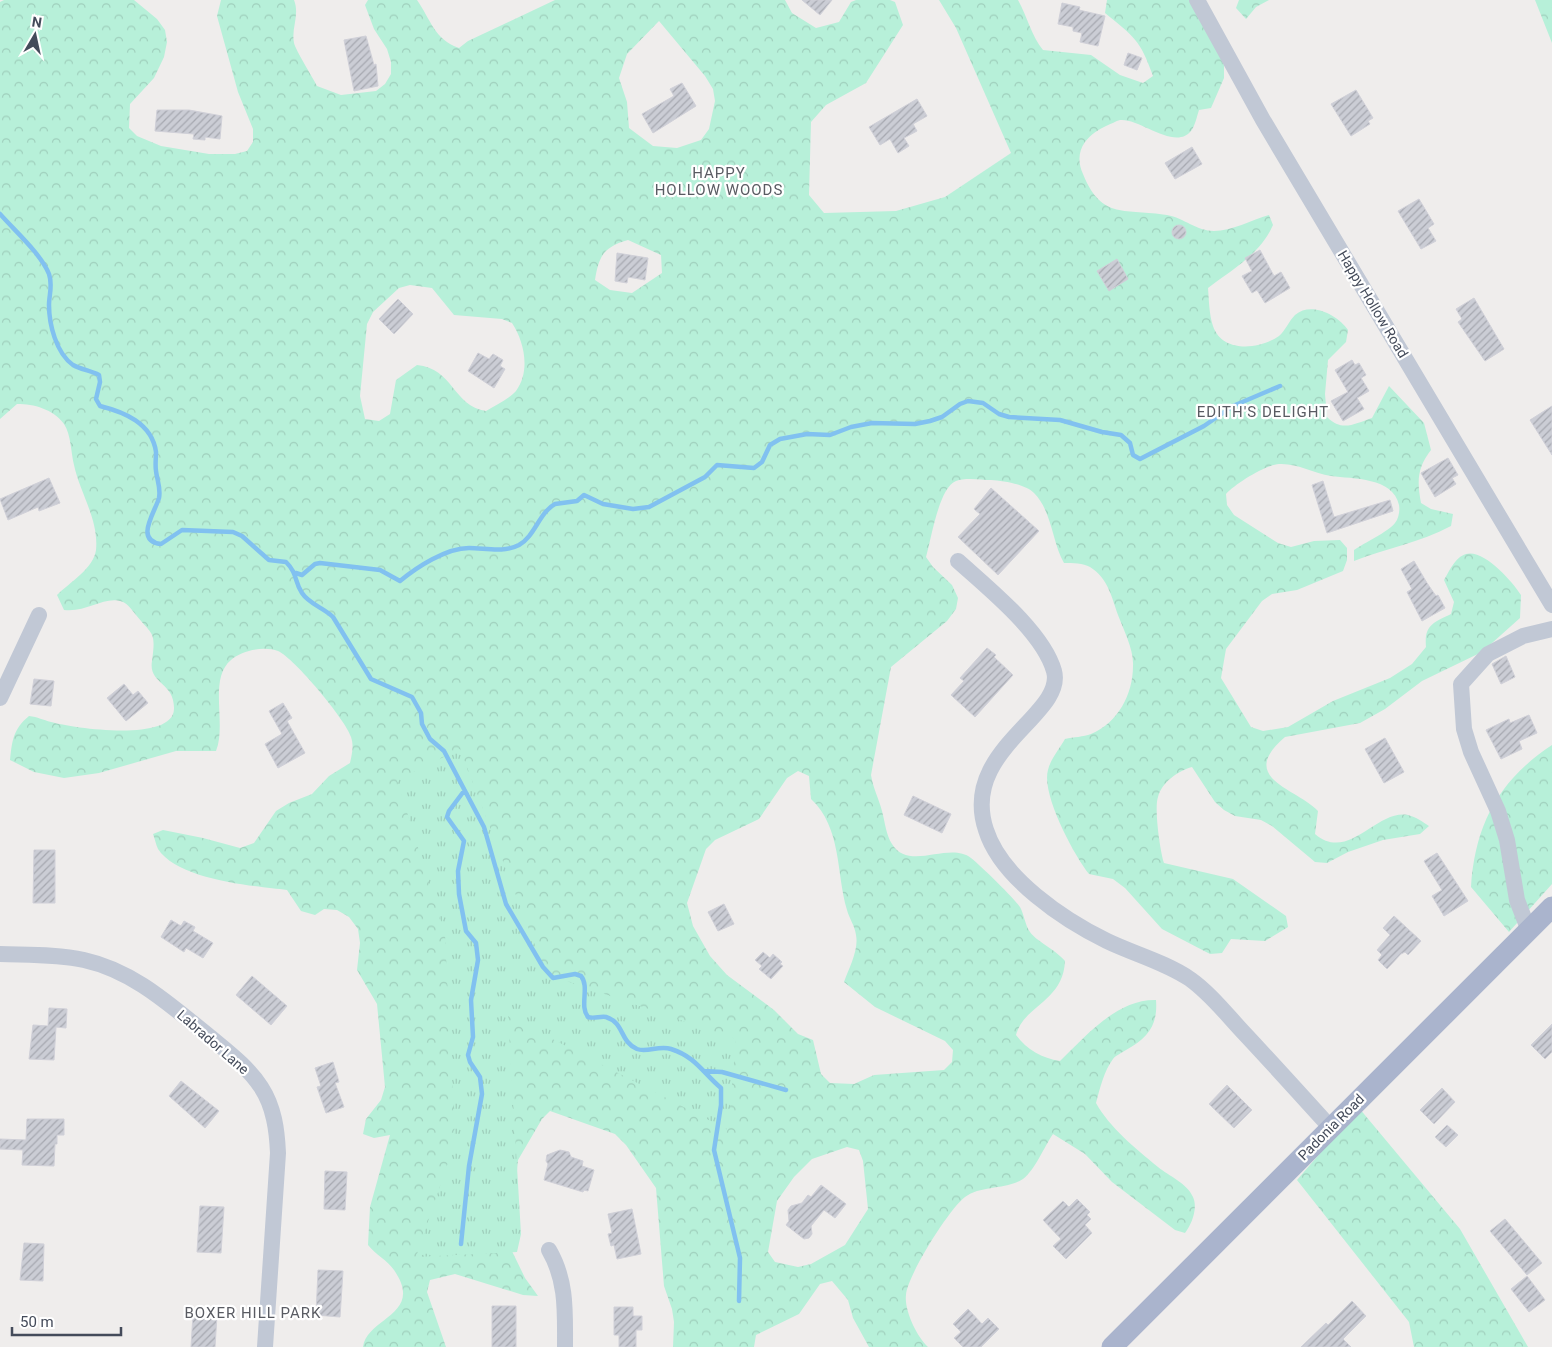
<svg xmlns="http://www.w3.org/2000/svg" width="1552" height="1347" viewBox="0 0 1552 1347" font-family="Roboto,sans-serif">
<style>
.forest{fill:url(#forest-crowns);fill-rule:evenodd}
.park{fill:url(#park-tufts)}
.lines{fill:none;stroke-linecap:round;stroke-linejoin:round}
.stream{stroke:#81c1f0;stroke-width:4.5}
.building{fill:url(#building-hatch);stroke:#d0d0d8}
.minor{stroke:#c1c8d5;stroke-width:16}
.major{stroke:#aab4cd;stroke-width:21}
.labels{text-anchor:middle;stroke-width:4.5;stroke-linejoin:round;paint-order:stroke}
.street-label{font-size:14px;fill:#444b5a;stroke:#fff}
.neighbourhood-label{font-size:15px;letter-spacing:1px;fill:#595b62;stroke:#fff}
</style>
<defs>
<pattern id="forest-crowns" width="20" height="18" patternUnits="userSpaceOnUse" patternTransform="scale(1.25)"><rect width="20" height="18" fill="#b7f0d9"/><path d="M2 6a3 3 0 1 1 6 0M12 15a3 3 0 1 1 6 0" fill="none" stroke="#9fcfbc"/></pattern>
<pattern id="park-tufts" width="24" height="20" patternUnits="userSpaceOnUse" patternTransform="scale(1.25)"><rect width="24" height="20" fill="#b7f0d9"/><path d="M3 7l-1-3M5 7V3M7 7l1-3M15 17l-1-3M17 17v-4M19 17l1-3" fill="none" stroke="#9fcfbc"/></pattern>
<pattern id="building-hatch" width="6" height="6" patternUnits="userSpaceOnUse" patternTransform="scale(1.25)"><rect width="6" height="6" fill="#cbcdd5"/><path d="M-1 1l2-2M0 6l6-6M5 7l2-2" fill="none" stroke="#a6a8b0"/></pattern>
</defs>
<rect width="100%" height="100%" fill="#efedec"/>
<path class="forest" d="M4 0H134L157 19 165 30 167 42 164 57 154 78 130 104 129 128 137 136 161 146 209 154H235L247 151 253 142V129L238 92 217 16 221 0H294C300 15 291 28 294 43 296 51 312 76 317 86L341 95 376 91 385 84 391 74V62L387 49 374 29 365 5 368 0H417C431 20 434 39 459 48L468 41 555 0H785L792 13 816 28 839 22 851 2 856 0H890L895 2 903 25 866 83 826 105 811 122 809 195 824 213 896 211 945 197 1011 153 956 28 939 0H1018C1027 16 1032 37 1043 50L1091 55 1120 75 1143 83 1153 76C1140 39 1134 37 1105 13L1107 0H1195L1224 65V78L1211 108 1199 110C1197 116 1195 126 1191 131 1175 151 1140 118 1120 120 1116 121 1111 124 1106 126 1098 130 1091 134 1085 142 1078 152 1078 163 1083 174 1102 221 1126 208 1167 215 1184 218 1197 231 1214 231 1231 231 1252 220 1269 215L1273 225C1260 254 1233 269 1208 288 1209 300 1209 314 1213 326 1222 353 1259 350 1279 336 1285 331 1289 321 1295 315 1311 301 1338 315 1348 330L1346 342 1328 360 1325 394 1327 417C1342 432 1354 424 1372 418L1389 386 1424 423 1431 450C1417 468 1417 481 1421 503L1431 509 1453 514 1451 526C1420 543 1386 548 1354 561V550C1364 543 1388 532 1395 523 1399 518 1400 510 1399 505 1393 477 1353 479 1331 476 1313 473 1297 463 1279 464 1265 465 1235 484 1226 494L1227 505 1234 515 1278 543 1291 547 1314 541 1340 540 1347 548V560L1343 571 1297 590 1272 594 1262 601 1226 649 1221 678 1251 727 1263 731 1288 727 1333 701 1390 678 1412 664 1426 647C1424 625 1433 623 1451 614L1454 602 1444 580C1449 572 1455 557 1466 554 1484 549 1512 581 1521 595L1520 618 1482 652 1422 681 1385 709 1360 723 1285 737C1236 779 1297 788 1318 811L1315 834C1349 863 1376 809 1408 815 1416 817 1423 822 1429 826L1420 834 1383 840 1348 852 1327 863 1315 862 1272 826 1261 820 1235 816 1224 810 1215 802 1192 767C1178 771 1162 782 1158 797 1154 808 1160 851 1164 863L1233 879 1286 916 1288 927 1265 941 1231 939 1222 953 1210 954 1162 929 1125 888 1113 879 1089 874C1074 855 1041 794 1048 770 1050 760 1060 748 1065 739 1074 737 1083 737 1091 734 1118 723 1133 694 1133 666 1134 650 1124 631 1118 615 1112 598 1108 578 1090 567 1083 563 1073 563 1064 563 1052 542 1052 511 1034 493 1025 484 1004 481 991 480 981 480 966 477 956 481 939 487 931 540 926 557L933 567 952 585 958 598 956 609 947 621 891 667 871 775C873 788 879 799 882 811 885 822 886 835 892 844 909 872 949 841 971 858 981 866 1013 897 1020 907 1024 914 1025 925 1030 932 1036 941 1055 949 1065 961 1063 1002 1024 1005 1016 1035 1027 1050 1042 1058 1060 1061 1086 1036 1117 999 1156 1000 1158 1025 1148 1038 1126 1050 1122 1053 1116 1055 1113 1059 1104 1071 1100 1088 1096 1103 1110 1128 1135 1148 1158 1167 1169 1176 1187 1183 1193 1197 1198 1208 1192 1224 1185 1233L1175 1230 1112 1182 1085 1154 1053 1134C1044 1147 1035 1170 1023 1179 1006 1190 981 1185 965 1197 949 1209 907 1276 906 1295 904 1310 917 1337 928 1347H869L853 1318 848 1300 832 1281 820 1284 799 1314 756 1335 754 1347H673L674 1322 672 1309 664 1286 656 1188 626 1145 615 1134 550 1111 542 1119 518 1160 510 1247 525 1278 538 1296 523 1295 455 1274 430 1280 427 1292 446 1347H363C367 1317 425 1315 394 1270 387 1260 376 1255 368 1245L370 1207 390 1135 374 1138 363 1134 366 1119 381 1100 385 1087 377 1004 357 970 360 943 358 929 349 917 337 910 324 909 315 915 301 911 287 890C253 886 178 880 158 849 156 845 155 839 153 834L163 830 203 838 240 848 254 843 276 811 289 803 312 794 329 776 350 763C352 754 354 746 351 737 346 720 294 658 278 651 264 646 242 650 231 660 208 679 227 724 216 751H176L99 773 64 778 34 772 10 760C12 741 13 729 29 716 38 717 43 720 51 722 72 728 173 743 174 709 175 682 148 684 152 661 156 631 153 636 136 615 132 610 128 604 123 602 105 595 87 613 64 610L57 595C69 583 94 568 96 550 99 520 80 493 74 465 71 453 71 434 64 424 53 409 34 404 17 404L0 419V2ZM659 21 705 76 713 89 715 101 709 129 701 140 677 148 653 146 629 128 627 102 619 78 627 54ZM628 240 661 255 662 273 632 293 610 290 595 280C599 255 604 247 628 240ZM410 285 432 288 454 315 502 319 512 323C524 341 531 371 516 391 509 399 495 405 486 411 453 406 453 368 417 365L396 380 390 414 379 421 365 419 360 396 367 324 373 312 399 288ZM798 771 809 776 811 799C842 828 836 873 847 910 849 918 855 926 856 935 859 950 849 968 844 982L875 1007 945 1041 953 1050 952 1062 944 1070 874 1075 854 1084 830 1083 821 1074 813 1040 798 1034 774 1010 727 975 710 956 693 926 687 903 706 849 715 840 759 819 787 778ZM847 1147 859 1150 863 1161 868 1209 845 1245 811 1264 798 1267 775 1262 768 1252 777 1201 794 1177 812 1159Z
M1239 0H1269L1256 7 1246 19 1236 8Z
M1535 0H1552V43Z
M1552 745V884L1509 932 1471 887C1475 824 1499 780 1552 745Z
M1359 1108 1460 1229 1528 1347H1414L1409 1322 1297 1180Z"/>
<path class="park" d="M460 749 546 974 736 1039 728 1130 508 1016 521 1234 517 1252 416 1257 455 1142 445 934 397 780Z"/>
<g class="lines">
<path class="stream" d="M0 214C15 231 41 254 49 274 53 285 49 295 49 305 49 324 56 353 73 365 80 369 91 371 99 375L100 382 96 399 100 406C124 412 152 423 156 452 156 458 155 465 156 471 157 480 161 488 159 498 155 512 134 541 161 544L182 530 233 532 242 536 269 560 286 562C298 574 294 581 302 593 309 604 324 608 333 617L371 679 412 697 421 713 422 724 430 739 444 751 484 827 506 904 543 967 553 978 575 974 581 976C590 987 579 1006 588 1017 594 1019 600 1016 606 1017 625 1023 619 1041 637 1049 647 1053 659 1045 671 1049 696 1057 703 1073 721 1088V1105L714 1150 740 1258 739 1301
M296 573 302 575 315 564 320 563 380 570 400 581C417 567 446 548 469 548 485 548 504 553 519 545 535 536 539 513 555 504L577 501 584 495 603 504 633 509 649 507 705 477 717 465 754 468 762 462 770 445 780 439 807 434 830 435 851 427 872 423 915 424 930 421 942 417 960 404 968 401 983 403 999 414 1009 417 1060 420 1102 432 1121 435 1130 443 1133 455 1140 459 1204 426 1233 406 1280 386
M704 1071 722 1072 786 1090
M461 1244 469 1166 482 1094 480 1077 470 1062 468 1055 473 1037 471 1000 478 960 476 943 466 931 459 894 458 871 464 841 447 817 449 811 464 791"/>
</g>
<path class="building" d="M802 0H832L820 15Z
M1062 3 1080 7 1079 10 1105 16 1098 46 1080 42 1082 33 1073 31V27L1058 24Z
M366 36 374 65 376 64 378 86 354 91 344 40Z
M1128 53 1142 58 1137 70 1124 65Z
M682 83 696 106 653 133 642 114 674 96 670 89Z
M1356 90 1373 118 1368 121 1370 124 1351 136 1331 104Z
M917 99 927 116 913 124 917 131 904 138 909 146 898 153 890 139 880 145 869 127Z
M157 110H189L222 116 220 139 205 137V140L193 139 194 134 155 131Z
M1192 147 1202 164 1175 179 1165 163Z
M1419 199 1434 224 1428 228 1436 241 1421 249 1398 211Z
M1172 232a7 7 0 1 1 14 0a7 7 0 1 1-14 0Z
M1260 250 1274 276 1281 272 1290 288 1265 303 1257 290 1252 293 1242 276 1252 271 1245 258Z
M617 253 648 258 645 280 628 277 627 283 615 281Z
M1117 259 1128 279 1109 291 1097 271Z
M1474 298 1504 349 1485 361 1458 322 1462 319 1456 309Z
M398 299 413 314 394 334 379 319Z
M478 353 489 359 493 354 503 360 500 366 505 369 494 388 468 371Z
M1352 360 1355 365 1359 363 1366 375 1361 378 1369 391 1357 398 1364 409 1343 421 1331 401 1348 392 1335 370Z
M1552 406V455L1530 420Z
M1448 458 1458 475 1452 478 1456 484 1435 497 1421 473Z
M49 478 60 503 39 511 38 507 8 520 0 499Z
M1323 481 1334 517 1390 500 1393 511 1327 533 1312 485Z
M991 488 1039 531 998 575 958 537 980 514 974 509Z
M1414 561 1427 583 1436 596 1438 595 1445 608 1422 621 1407 592 1412 589 1401 569Z
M987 648 996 655 994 657 1013 675 975 717 951 695 964 681 960 678Z
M1506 656 1515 677 1501 684 1492 664Z
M34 679 54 681 51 706 30 704Z
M124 684 133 695 138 691 148 703 126 721 107 698Z
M283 703 292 718 287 721 305 753 278 768 265 744 282 734 269 711Z
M1529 715 1537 733 1519 741 1522 749 1501 759 1486 730 1509 719 1510 723Z
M1385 738 1404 772 1384 783 1365 749Z
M913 796 951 814 942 833 904 815Z
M34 850H55V903H33Z
M1437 853 1468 901 1444 916 1432 896 1442 890 1424 861Z
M724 904 734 924 718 931 708 912Z
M1394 916 1421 941 1408 955 1405 952 1401 954 1387 969 1378 960 1382 955 1377 950 1390 935 1383 928Z
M171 920 181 926 184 921 195 927 193 931 213 943 203 958 186 948 184 952 161 937Z
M763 952 770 958 773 954 782 962 780 964 783 966 771 979 759 969 762 966 755 960Z
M252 976 287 1006 271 1025 236 995Z
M49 1008 67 1009 66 1028 56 1027 54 1060 29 1059 33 1025 48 1026Z
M1552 1024V1052L1545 1059 1531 1045Z
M333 1062 339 1082 335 1083 344 1107 326 1113 317 1087 321 1086 315 1068Z
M181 1081 219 1111 205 1128 169 1096Z
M1227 1085 1252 1110 1234 1128 1209 1104Z
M1442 1088 1455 1102 1434 1124 1420 1110Z
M27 1119H64V1135H57V1144H55L54 1166 22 1165 23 1150 0 1149V1139L26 1140Z
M1447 1125 1458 1135 1446 1147 1435 1137Z
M560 1150 569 1152 571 1157 583 1161 582 1166 594 1170 588 1191 584 1190 583 1192 544 1180 548 1164 546 1161 547 1155Z
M325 1171 347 1172 345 1210 324 1209Z
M821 1185 846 1204 835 1218 824 1210 811 1226 812 1234 809 1238 804 1239 786 1225 789 1221 788 1210 791 1206 802 1203 808 1195 811 1197Z
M1077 1199 1090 1212 1087 1215 1091 1219 1085 1225 1092 1233 1066 1259 1053 1246 1061 1239 1043 1220 1063 1201 1069 1207Z
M200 1206 224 1207 221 1253 197 1252Z
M632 1209 641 1254 617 1259 614 1245 611 1246 608 1234 612 1233 608 1214Z
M1505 1219 1542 1263 1527 1275 1490 1231Z
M24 1243 44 1244 43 1281 20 1280Z
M318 1270 343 1271 340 1317 316 1315Z
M1527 1276 1545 1300 1529 1312 1511 1289Z
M1352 1301 1366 1316 1343 1339 1351 1347H1301L1326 1323 1328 1325Z
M492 1306H516V1347H492Z
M614 1307H633V1316H642V1330H636V1347H619V1335H614Z
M968 1309 982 1324 988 1318 999 1329 981 1347H963L954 1338 961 1332 953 1324Z
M193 1314 217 1316 215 1347H191Z"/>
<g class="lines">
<path class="minor" d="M1197 0 1263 120 1552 605
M958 561C988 588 1043 632 1054 671 1066 715 959 750 986 830 1001 878 1064 920 1107 941 1134 954 1165 962 1190 979 1211 994 1227 1015 1244 1033 1273 1064 1302 1096 1330 1127
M0 698 39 615
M1529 931 1517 900 1507 840 1498 811 1471 752 1464 729 1461 684 1488 654 1523 636 1552 629
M0 954C28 955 57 954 84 960 134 971 171 1006 210 1037 228 1052 248 1067 261 1087 274 1107 277 1130 278 1153L265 1347
M549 1250C567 1281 565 1312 565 1347"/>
<path class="major" d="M1112 1347 1552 907"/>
</g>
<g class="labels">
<g class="street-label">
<text transform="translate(1373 304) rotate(59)" y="5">Happy Hollow Road</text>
<text transform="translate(213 1042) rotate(41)" y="5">Labrador Lane</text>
<text transform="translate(1331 1127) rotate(-45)" y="5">Padonia Road</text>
</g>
<g class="neighbourhood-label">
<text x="719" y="178">HAPPY<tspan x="719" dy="17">HOLLOW WOODS</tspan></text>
<text x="1263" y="417">EDITH'S DELIGHT</text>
<text x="253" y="1318">BOXER HILL PARK</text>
</g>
</g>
<g transform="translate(35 35) rotate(9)" stroke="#ffffff" stroke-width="4" paint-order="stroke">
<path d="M0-4L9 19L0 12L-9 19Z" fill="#444b5a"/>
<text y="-8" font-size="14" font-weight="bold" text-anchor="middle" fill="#444b5a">N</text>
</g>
<path d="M12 1327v8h109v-8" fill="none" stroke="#444b5a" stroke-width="2.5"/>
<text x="20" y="1327" font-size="15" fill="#444b5a" stroke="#ffffff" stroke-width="4" paint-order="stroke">50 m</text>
</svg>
